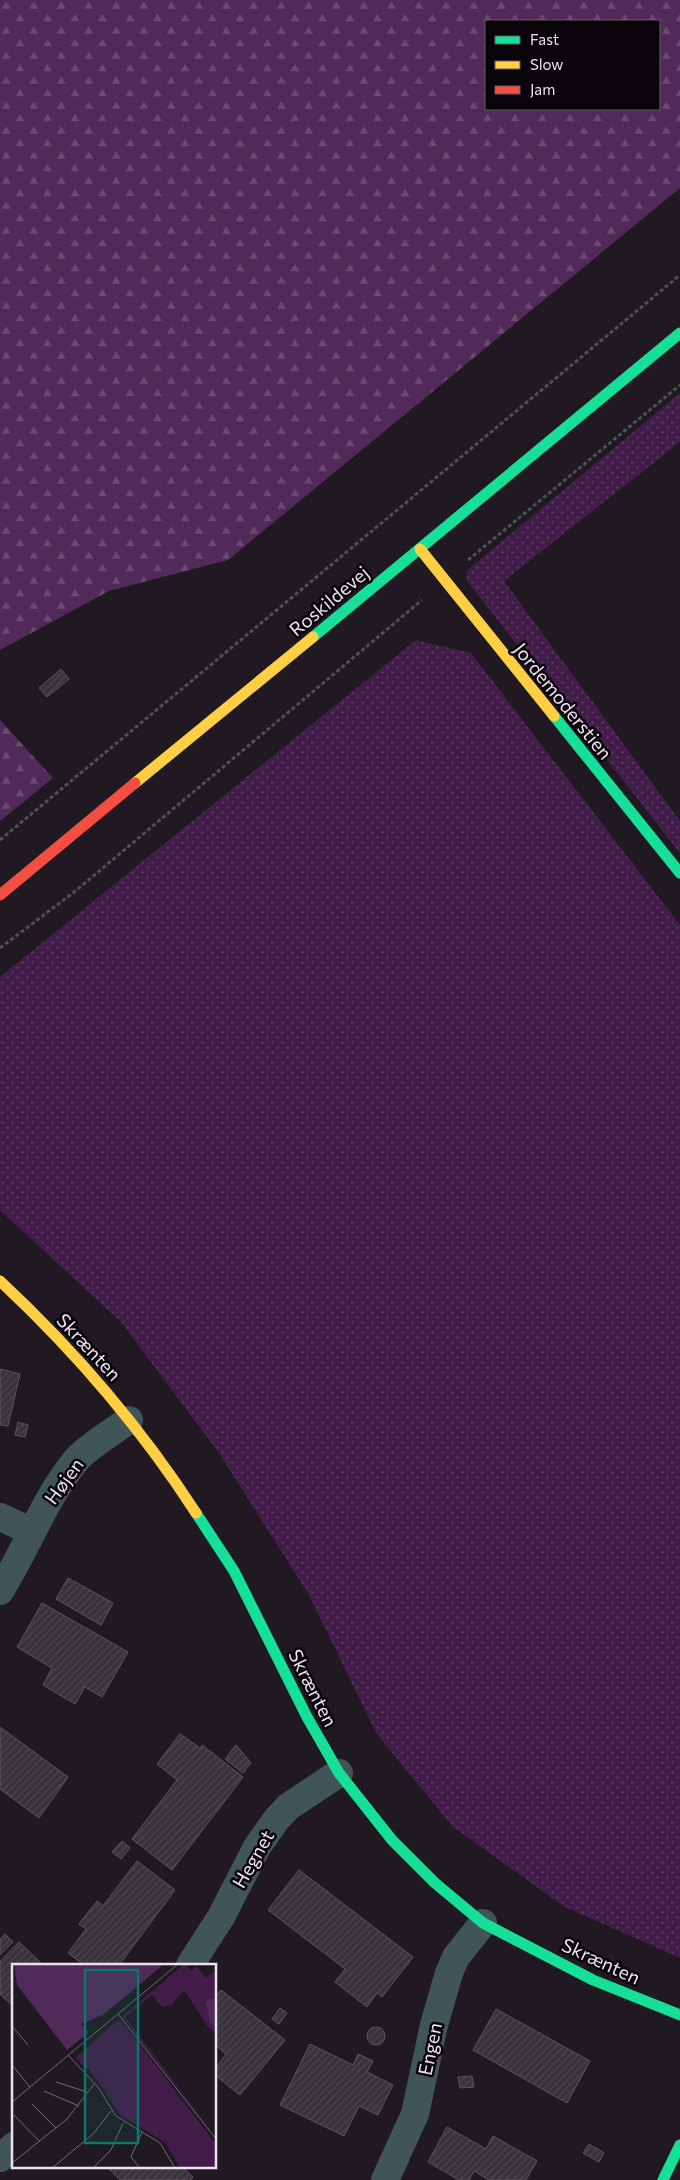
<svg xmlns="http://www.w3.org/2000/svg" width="680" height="2180" viewBox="0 0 680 2180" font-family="Commissioner,sans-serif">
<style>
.grass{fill:url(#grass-dots)}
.forest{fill:url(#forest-firs);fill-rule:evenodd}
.building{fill:url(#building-hatch);stroke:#5b545c}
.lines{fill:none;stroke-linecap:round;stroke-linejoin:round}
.path{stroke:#475457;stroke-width:3;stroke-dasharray:4 2.5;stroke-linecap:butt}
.street{stroke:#415457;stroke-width:28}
.fast{stroke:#16e098;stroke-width:11}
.slow{stroke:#ffcf43;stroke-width:11}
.jam{stroke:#f24e42;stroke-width:11}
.labels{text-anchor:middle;stroke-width:5;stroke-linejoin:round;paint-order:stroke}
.street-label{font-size:19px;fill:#ede3ef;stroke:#09040a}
.inset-road{fill:none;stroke:#726a74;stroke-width:1}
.view{fill:#0f766e;fill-opacity:0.15;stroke:#0f766e;stroke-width:2.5}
.inset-edge{fill:none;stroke:#ede3ef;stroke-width:2.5}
</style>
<defs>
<pattern id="grass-dots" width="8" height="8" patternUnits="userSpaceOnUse" patternTransform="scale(1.25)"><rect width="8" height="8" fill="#431d49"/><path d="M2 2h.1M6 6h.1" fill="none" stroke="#5e3e64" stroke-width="1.8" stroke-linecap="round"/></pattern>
<pattern id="forest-firs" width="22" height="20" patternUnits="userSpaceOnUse" patternTransform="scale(1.25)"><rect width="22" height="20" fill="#522a59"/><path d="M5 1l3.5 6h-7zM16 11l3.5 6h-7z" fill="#6b4971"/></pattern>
<pattern id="building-hatch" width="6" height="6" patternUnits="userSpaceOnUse" patternTransform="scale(1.25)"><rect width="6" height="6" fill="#38323a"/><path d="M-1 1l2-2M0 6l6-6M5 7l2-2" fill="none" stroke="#4b464d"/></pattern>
</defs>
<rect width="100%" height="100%" fill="#201922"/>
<path class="grass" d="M680 393V442L504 581 680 821V853L467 581 466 573 470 568Z
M416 640 471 653 680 925V1958L563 1906 452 1826 376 1733 309 1595 219 1453 121 1322 0 1210V977Z"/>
<path class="forest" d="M0 0H680V188L228 560 109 591 0 650ZM486 21H659V109H486Z
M0 720 53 778 0 821Z"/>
<path class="building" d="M61 669 69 679 47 697 39 688Z
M0 1369 20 1374 8 1426 0 1425Z
M18 1422 28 1425 25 1437 15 1435Z
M68 1578 113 1603 101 1625 56 1599Z
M42 1603 128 1652 102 1697 85 1687 75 1704 43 1685 52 1668 17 1647Z
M0 1727 68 1777 39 1818 0 1789Z
M180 1734 200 1748 202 1745 243 1777 172 1870 132 1839 177 1780 157 1764Z
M236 1745 251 1763 243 1773 225 1759Z
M122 1841 130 1848 121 1859 112 1852Z
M137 1861 175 1890 119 1965H84L68 1953 86 1929 79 1924 97 1901 103 1906Z
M299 1870 413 1957 382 1997 377 1993 367 2007 335 1982 345 1969 268 1910Z
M5 1934 13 1942 0 1955V1939Z
M19 1942 43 1965H14V2007L0 1994V1961Z
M221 1990 285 2040 240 2095 215 2075V2069L226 2054 215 2045V1997Z
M280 2008 287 2013 279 2024 272 2019Z
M496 2009 590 2061 567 2103 473 2050Z
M367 2036a9 9 0 1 1 18 0a9 9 0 1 1-18 0Z
M310 2044 353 2065 358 2054 373 2061 367 2072 393 2085 378 2115 359 2106 344 2136 280 2105Z
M472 2076 474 2087 460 2088 458 2077Z
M447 2127 486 2149 493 2136 537 2161 526 2180H489L474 2171 469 2180H459L428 2162Z
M589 2144 604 2153 599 2162 583 2153Z
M106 2166H182L193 2177 190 2180H120Z"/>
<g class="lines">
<path class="path" d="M468 560 680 385
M0 840 680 275
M0 948 73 893 422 600"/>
<path class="street" d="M0 1517 31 1531
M0 1591C27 1548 44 1499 77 1459 90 1445 114 1431 129 1420
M190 1965 221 1917 257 1847 276 1820 288 1807 339 1773
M0 2158 14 2146
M385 2180 415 2114 434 2025 449 1973 456 1957 483 1923"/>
<path class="fast" d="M313 637 680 333
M554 716 680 873
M196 1513 234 1571 307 1717 339 1773 392 1840 435 1883 483 1923 593 1980 680 2015
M663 2180 680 2145"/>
<path class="slow" d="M420 549 554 716
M135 783 313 637
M0 1281C74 1350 141 1428 196 1513"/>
<path class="jam" d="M0 895 135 783"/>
</g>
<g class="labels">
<g class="street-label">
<text transform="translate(329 601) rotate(-40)" y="7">Roskildevej</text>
<text transform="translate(563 701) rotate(51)" y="7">Jordemoderstien</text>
<text transform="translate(89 1347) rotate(47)" y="7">Skrænten</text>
<text transform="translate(64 1481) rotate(-54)" y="7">Højen</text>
<text transform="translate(313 1688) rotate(63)" y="7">Skrænten</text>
<text transform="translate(253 1859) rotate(-60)" y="7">Hegnet</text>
<text transform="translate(601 1961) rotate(25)" y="7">Skrænten</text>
<text transform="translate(430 2049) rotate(-78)" y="7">Engen</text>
</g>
</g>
<g transform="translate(12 1964)">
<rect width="204" height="204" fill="#201922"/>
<path d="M172 0H178L175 3 179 7 185 2 194 14 204 6V34L196 36 204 69 196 63 172 26 159 41 150 43 140 31 113 53 204 173 110 53ZM105 57 110 58 204 180V204H168L153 178 108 151 82 111 63 94Z" fill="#431d49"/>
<path d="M2 0H152L91 51 69 60 77 68 55 86 5 21ZM204 34V64L198 58 194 40 196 36Z" fill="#522a59"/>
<path class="inset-road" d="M106 50 204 175M0 62 16 81M56 91 86 123 104 152 148 179 163 204M0 101 18 123M44 118 75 128M32 127 67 142M0 138 166 0M20 140 44 164M2 151 28 178M0 199 55 155 83 119M40 204 81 170 99 147M81 204 99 186 111 159M128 204 119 193 130 168"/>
<path class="view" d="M73 6H126V179H73Z"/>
<rect width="204" height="204" class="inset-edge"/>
</g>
<rect x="485" y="20" width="175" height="90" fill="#09040a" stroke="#645d66"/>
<rect x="495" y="36" width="25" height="8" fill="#16e098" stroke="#645d66"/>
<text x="530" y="45" font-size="15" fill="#ede3ef">Fast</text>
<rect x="495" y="61" width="25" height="8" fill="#ffcf43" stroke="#645d66"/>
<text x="530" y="70" font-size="15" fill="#ede3ef">Slow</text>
<rect x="495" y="86" width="25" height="8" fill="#f24e42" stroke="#645d66"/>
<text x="530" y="95" font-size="15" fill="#ede3ef">Jam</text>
</svg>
